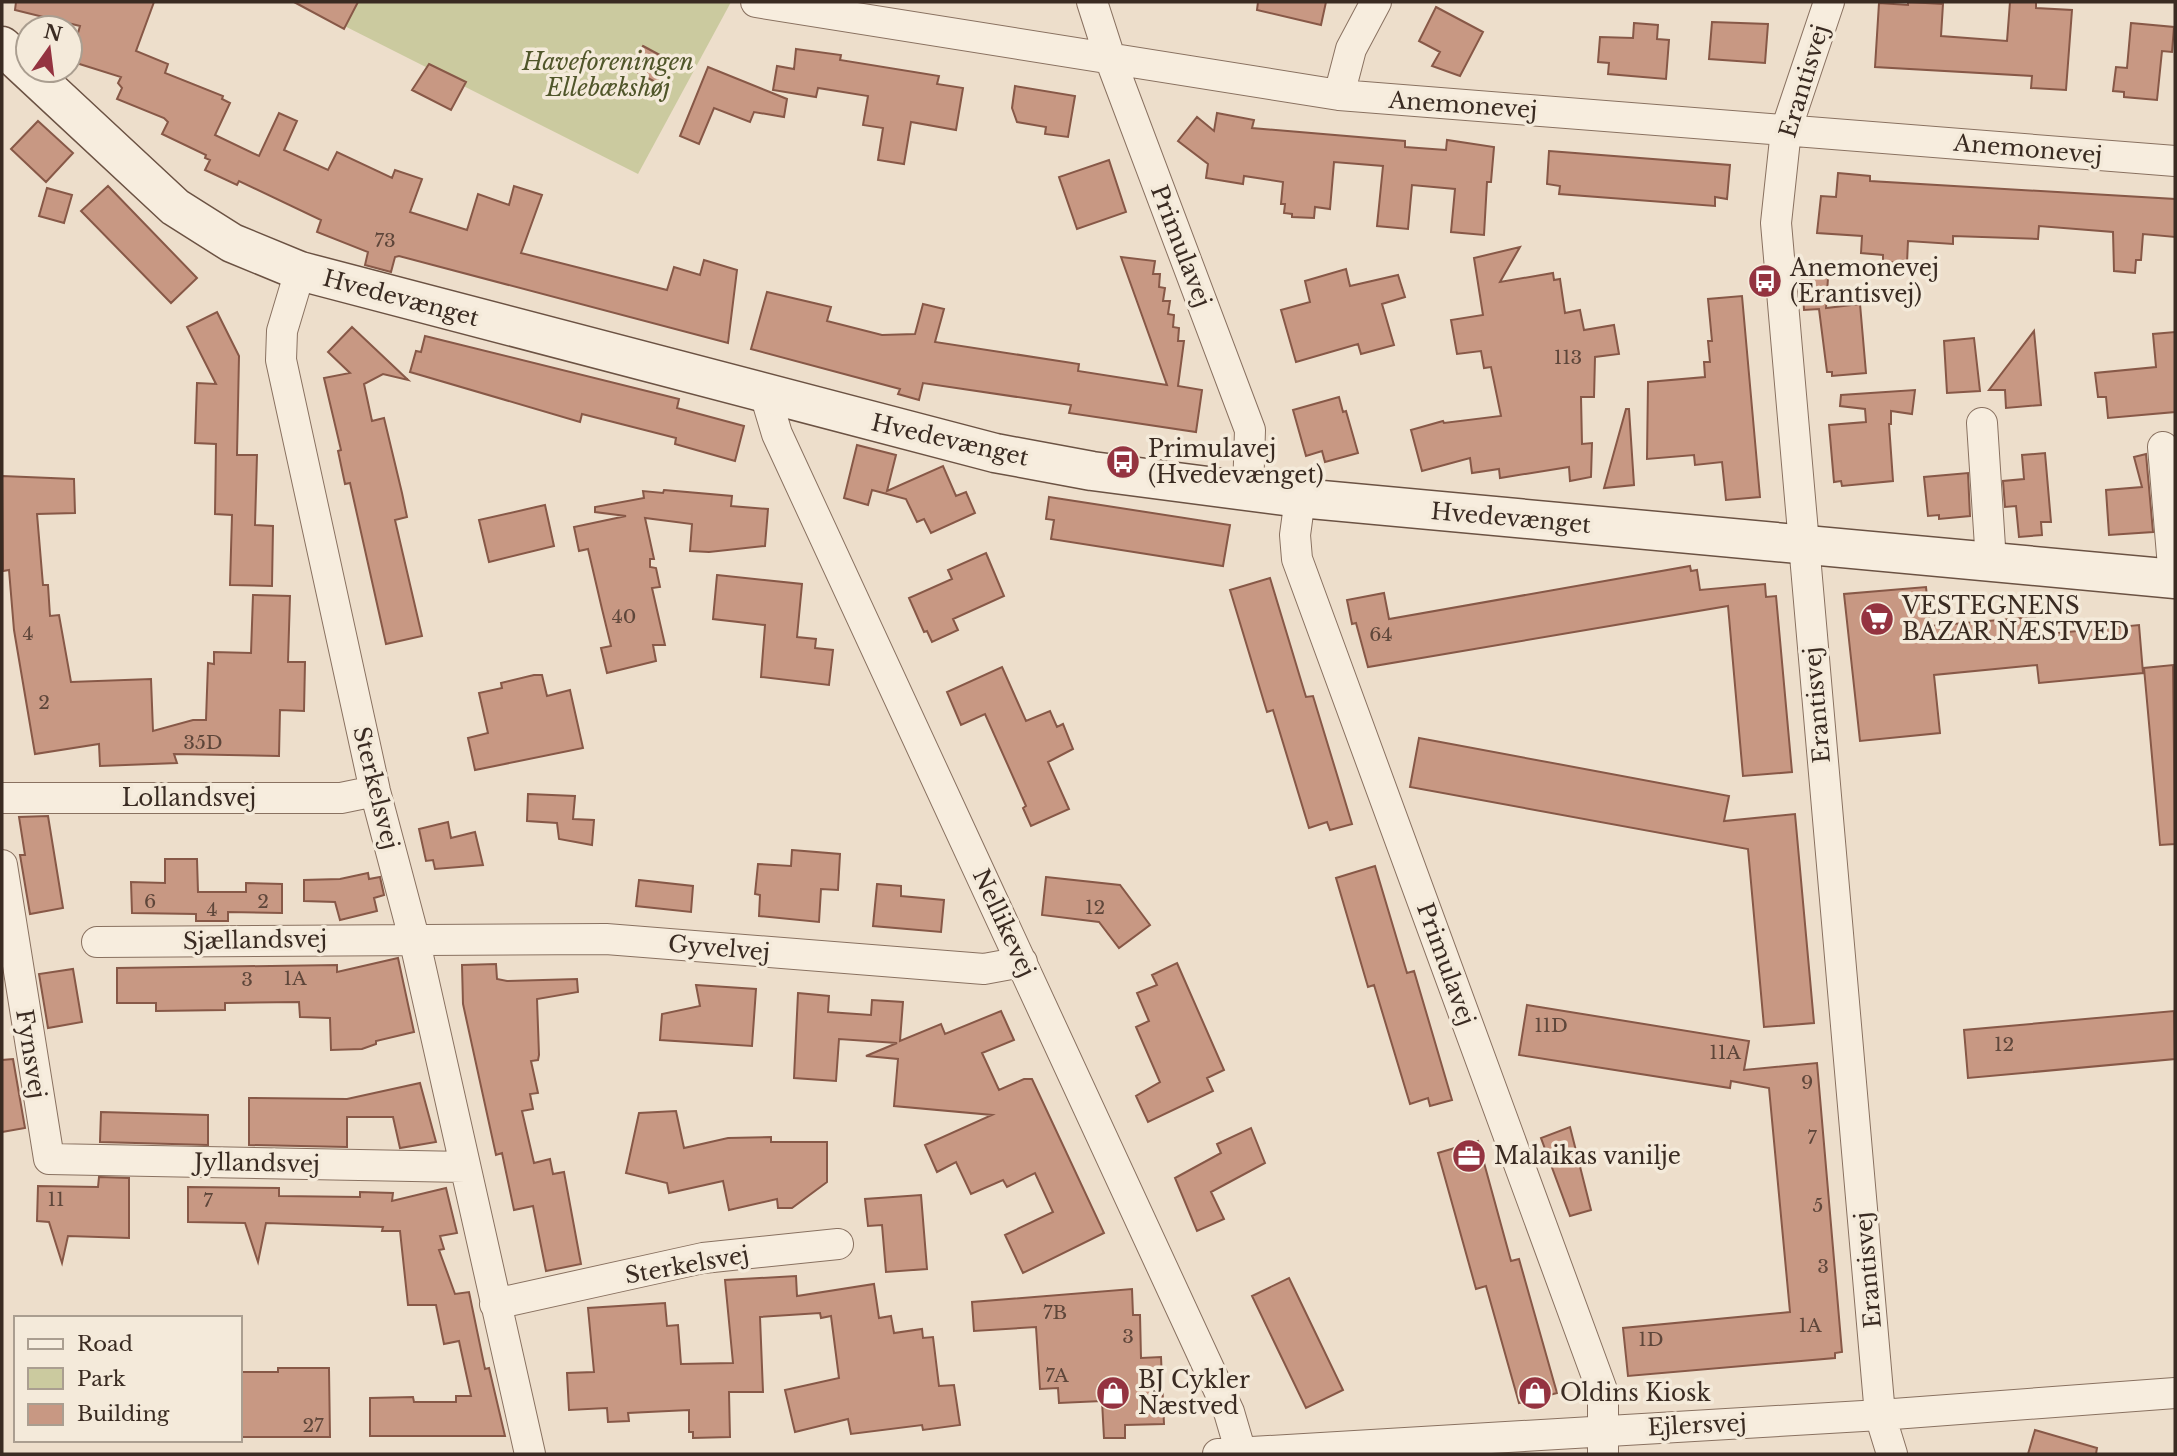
<svg xmlns="http://www.w3.org/2000/svg" width="2177" height="1456" viewBox="0 0 2177 1456" font-family="'Libre Baskerville',serif">
<style>
.green{fill:#cbca9f}
.building{fill:#c89883;stroke:#875847;stroke-width:2}
.lines{fill:none;stroke-linecap:round;stroke-linejoin:round}
.street-casing{stroke:#897160;stroke-width:32}
.secondary-casing{stroke:#6b5243;stroke-width:41}
.street{stroke:#f7edde;stroke-width:30}
.secondary{stroke:#f7edde;stroke-width:38}
.labels{text-anchor:middle;stroke-width:7;stroke-linejoin:round;paint-order:stroke}
.number-label{font-size:19px;fill:#5e463a}
.park-label{font-size:23px;font-style:italic;fill:#50562a;stroke:#f4eada}
.street-label{font-size:23px;fill:#3a2b22;stroke:#f4eada}
.poi-label{font-size:23px;fill:#3a2b22;stroke:#f4eada;text-anchor:start}
</style>
<rect width="100%" height="100%" fill="#eddecb"/>
<path class="green" d="M297 2H731L638 174Z"/>
<path class="building" d="M16 2H154L136 51 168 64 165 73 223 96 222 99 230 103 215 135 259 156 279 113 297 121 284 150 328 170 337 152 392 178 395 170 422 179 410 212 467 230 478 194 509 205 514 186 542 195 521 253 667 290 674 267 700 275 704 260 737 270 728 343 399 256 395 257 391 272 365 265 368 252 317 232 321 220 239 181 237 185 205 170 210 160 205 158 206 155 162 134 168 122 164 118 117 99 122 88 118 83 121 77 70 61 80 26 15 10Z
M294 2H358L344 29Z
M1258 2H1326L1321 25 1257 10Z
M1908 2 1943 4 1941 36 2007 41 2010 2H2036V8L2072 10 2066 90 2031 88 2032 76 1875 67 1879 3 1908 5Z
M1436 7 1483 32 1460 76 1432 66 1440 52 1419 41Z
M1712 22 1768 24 1765 63 1709 59Z
M1634 23 1658 25 1657 39 1669 40 1666 79 1608 74 1609 63 1598 62 1600 37 1633 38Z
M2131 23 2174 27 2172 52 2162 51 2157 100 2124 97V92L2113 91 2116 67 2127 68Z
M643 46 671 61 659 84 631 69Z
M796 49 841 55 840 60 939 76 937 84 963 88 956 130 911 122 904 164 878 160 883 128 863 125 868 96 818 88 816 97 773 90 777 66 794 69Z
M429 64 466 82 451 110 412 90Z
M708 67 787 99 784 117 754 112 750 122 714 108 699 144 680 136Z
M1015 86 1075 96 1068 137 1045 134 1046 127 1017 122 1012 108Z
M1217 113 1254 120 1252 128 1405 141V147L1446 150 1447 140 1494 147 1491 182H1487L1484 235 1451 232 1455 189 1412 185 1408 229 1377 226 1383 166 1334 162 1330 209 1315 207 1314 218 1292 217V214L1284 213 1285 204H1281L1283 182 1244 176 1243 184 1206 178 1208 164 1178 141 1197 117 1214 131Z
M38 121 73 153 46 182 11 149Z
M1549 151 1730 165 1727 199 1715 197V206L1559 194 1560 186 1547 184Z
M1109 160 1126 212 1077 229 1059 177Z
M1838 173 1870 176V181L2175 199V237L2143 234 2141 260H2136L2135 273 2114 271 2113 232 2039 226 2038 239 1953 236V244L1908 241 1907 263 1883 262V255L1861 253 1862 236 1817 233 1821 196 1836 197Z
M108 186 197 278 171 303 81 211Z
M47 188 72 195 64 223 39 216Z
M1520 247 1500 282 1553 273 1554 280 1560 279 1565 313 1580 310 1584 330 1614 325 1619 354 1595 357 1594 397H1581L1582 444 1592 443 1591 477 1570 481 1569 467 1500 478 1499 469 1472 473 1470 458 1422 471 1411 430 1443 421 1444 423 1501 416 1491 367 1484 368 1481 351 1457 354 1451 320 1483 315 1474 258Z
M1121 257 1155 261 1153 274H1160L1159 287 1165 288 1163 301H1170L1168 314 1174 315 1173 327 1179 328 1178 341H1184L1178 386 1202 390 1196 432 1069 413 1071 405 923 383 919 400 898 394 900 389 751 349 767 292 831 307 827 321 882 335 915 334 923 304 944 309 935 342 1079 364 1078 371 1167 385Z
M1346 269 1350 286 1398 275 1405 297 1382 304 1394 345 1361 354 1358 344 1296 362 1281 310 1310 302 1305 281Z
M1802 276 1828 278 1826 308 1860 304 1866 373 1832 376V372H1827L1819 309 1804 310Z
M1742 296 1760 497 1726 500 1722 462 1695 465 1694 455 1647 459 1648 382 1705 377 1704 362H1710L1708 341H1712L1708 299Z
M217 312 239 356 237 455H257L255 525 273 526 272 586 230 585 232 515 215 514 216 444 195 443 197 383 216 384 187 327Z
M352 327 408 380 383 374 364 384 372 421 384 418 402 493 407 517 395 520 422 636 386 644 350 483 345 484 338 451 341 450 324 378 350 373 328 352Z
M2034 331 2041 405 2006 408 2005 390H1989Z
M2175 332V412L2108 418 2106 397H2098L2095 373 2156 367 2153 334Z
M425 336 679 399 677 408 744 426 735 461 675 444 676 438 582 414 580 422 410 372 416 351 421 352Z
M1974 338 1980 391 1947 393 1944 341Z
M1915 390 1912 414 1891 411V424H1889L1893 481 1842 486 1841 481 1834 482 1829 425 1866 422 1865 409 1840 406 1841 395Z
M1339 397 1343 412 1346 411 1358 453 1325 462 1322 451 1306 456 1293 410Z
M1626 409H1629L1634 485 1604 488Z
M857 445 896 455 887 491 943 466 956 496 966 492 975 513 931 533 924 519 917 522 906 499 872 490 868 505 844 498Z
M2045 453 2051 522H2041L2042 535 2019 537 2016 506 2005 507 2003 481 2024 479 2022 455Z
M2146 454 2153 532 2109 535 2106 490 2142 487 2134 457Z
M1968 473 1970 516 1939 519V515L1928 516 1924 477Z
M2 476 74 479 75 513 37 514 43 585H48L50 616 59 615 71 682 151 679 153 731 193 720H206L208 663 214 664V652L251 653 253 595 290 596 288 662H305L304 711 280 710 279 756 174 754 177 763 100 766 99 744 35 754 14 630 9 570 3 571Z
M664 490 732 496 731 506 768 509 765 546 709 552 690 551 692 524 645 518 654 559H650V567L656 568 660 587 652 588 665 645H653L656 661 607 673 601 648 611 646 602 609 588 549 579 551 574 527 626 516 595 512V507L644 498 643 491 663 493Z
M1049 497 1230 525 1223 566 1051 539 1054 520 1046 519Z
M545 505 554 546 489 562 479 520Z
M986 553 1004 596 953 619 958 630 932 642 927 631 924 632 909 598 952 579 948 570Z
M1690 566 1691 571 1697 570 1700 590 1765 584 1766 597 1776 596 1792 772 1743 776 1728 606 1368 667 1356 623 1352 624 1347 600 1384 593 1389 619Z
M717 575 802 584 797 637 816 639 815 648 833 650 829 685 761 677 765 625 713 619Z
M1270 578 1306 697 1313 696 1352 824 1330 830 1327 822 1309 828 1273 710 1267 712 1230 590Z
M1926 587 1930 626 2035 617 2037 635 2139 625 2143 673 2039 683 2037 665 1934 675 1940 733 1860 741 1844 594Z
M2173 665 2175 844 2160 845 2144 668Z
M1002 667 1026 721 1050 711 1057 727 1063 724 1073 749 1048 762 1069 809 1031 826 1023 808 1026 806 985 714 961 725 947 692Z
M534 675H542L547 696 570 690 583 748 475 770 468 738 488 733 479 693 502 688 501 683Z
M1419 738 1729 796 1724 821 1795 814 1814 1023 1764 1027 1748 849 1410 787Z
M528 794 575 796 573 819 594 820 592 845 559 839 557 823 527 821Z
M48 816 63 908 30 914 20 855H25L19 817Z
M448 822 451 838 475 832 483 865 435 869 433 860 426 861 419 829Z
M792 850 840 854 838 890 821 889 819 922 759 916 760 895 755 894 758 864 791 866Z
M165 859H197L198 892H246V883L282 884V913L228 912V921H196V914L132 913 131 882 165 883Z
M1375 866 1407 973 1414 971 1452 1100 1430 1106 1428 1098 1410 1104 1374 985 1368 987 1336 878Z
M368 873 369 879 380 877 384 895 374 898 377 911 340 920 335 902 304 901V880L340 879Z
M1046 877 1120 885 1150 925 1119 948 1099 922 1042 915Z
M639 880 693 886 691 912 636 906Z
M877 884 901 886V896L944 900 941 932 873 926Z
M398 958 414 1032 376 1041V1044L362 1049 331 1050 330 1018 300 1017 299 1002 225 1003V1010L156 1011V1003H117V968L337 965V972Z
M1177 963 1224 1070 1207 1078 1213 1091 1148 1122 1136 1096 1160 1082 1136 1027 1149 1021 1137 993 1157 985 1152 975Z
M496 964 497 979 507 981 577 979 578 992 537 999 539 1055 538 1060 531 1061 538 1093 530 1094 533 1109 522 1111 534 1163 550 1159 553 1174 564 1172 581 1264 546 1271 533 1206 514 1210 502 1153 496 1155 463 1004 462 965Z
M73 969 82 1022 48 1028 39 974Z
M696 985 756 989 752 1046 660 1040 662 1014 700 1006Z
M798 993 829 996 828 1012 871 1015 872 1000 903 1002 900 1041 941 1024 945 1034 1001 1011 1014 1040 982 1053 999 1090 1024 1079H1032L1104 1233 1023 1273 1005 1235 1053 1212 1035 1173 1007 1187 1003 1180 971 1194 956 1162 937 1172 925 1145 992 1115 894 1106 898 1059 866 1056 897 1043 839 1039 836 1081 794 1078Z
M1527 1005 1749 1041 1744 1070 1817 1063 1842 1352 1835 1353V1358L1628 1376 1623 1328 1790 1312 1769 1088 1731 1081 1730 1088 1519 1055Z
M2174 1011 2175 1059 1968 1078 1964 1030Z
M13 1059 25 1128 2 1132V1060Z
M420 1083 436 1142 400 1148 393 1117H347V1147L249 1145V1098L347 1099Z
M676 1111 684 1148 728 1138 771 1137V1142H827V1182L792 1208H778L777 1199 729 1210 723 1181 669 1193 667 1183 626 1173 639 1113Z
M101 1112 208 1115V1145L100 1142Z
M1570 1127 1591 1210 1570 1216 1541 1138Z
M1251 1128 1265 1163 1211 1192 1224 1219 1197 1231 1175 1178 1221 1153 1217 1144Z
M1478 1141 1511 1261 1519 1259 1557 1393 1519 1403 1486 1286 1476 1289 1438 1153Z
M99 1177 129 1178V1238L68 1236 62 1263 49 1222 37 1221 38 1186 98 1187Z
M188 1187 279 1188V1196L360 1197V1192L393 1193 392 1201 446 1188 457 1233 440 1236 444 1249 439 1250 455 1294 469 1292 485 1369 489 1368 505 1436H370V1398L413 1397 414 1402H456V1396H471L459 1341 444 1344 436 1305H408L400 1231H382L383 1227 266 1223 258 1262 245 1223 188 1222Z
M921 1195 927 1269 886 1272 882 1225 868 1226 865 1199Z
M796 1276 797 1296 874 1284 879 1318 891 1316 894 1333 922 1329 923 1338 933 1337 939 1386 954 1385 960 1425 923 1430 922 1425 851 1434 848 1419 795 1432 785 1390 839 1378 831 1316 821 1318 820 1313 760 1317 763 1392H729L730 1437 693 1438V1432H689V1410L628 1413 629 1421 608 1422 607 1408 569 1410 567 1373 594 1372 588 1308 665 1303 667 1326 678 1325 681 1364 733 1363 725 1280Z
M1289 1278 1343 1390 1306 1408 1252 1296Z
M1132 1289 1133 1315H1140L1141 1358 1161 1357 1164 1424 1125 1425V1438H1104L1102 1401 1059 1403 1058 1388 1040 1389 1036 1327 974 1331 972 1302Z
M278 1368H329L330 1437H240V1372H278Z
M2035 1430 2097 1448 2096 1454H2028Z"/>
<g class="lines">
<g class="street-casing">
<path id="street" d="M756 2 1339 95 2175 161
M1092 2 1111 61 1250 430 1248 492
M1829 2 1786 130 1776 223 1880 1415 1892 1454
M1339 95 1351 49 1376 2
M300 271 282 331 281 360 375 791 414 938 530 1454
M765 394 777 434 1229 1412 1241 1453
M1982 423 1991 562
M2163 447 2174 579
M1300 498 1295 535 1297 559 1603 1393V1454
M2 798H341L375 791
M2 865 49 1159 465 1167
M97 942 606 939 984 969 1022 962
M495 1304 703 1258 838 1244
M1218 1454 1880 1415 2175 1393"/>
</g>
<g class="secondary-casing">
<path id="secondary" d="M2 46 175 207 232 243 300 271 995 453 1092 471 1300 498 2175 579"/>
</g>
<use href="#street" class="street"/>
<use href="#secondary" class="secondary"/>
</g>
<defs>
<g id="bus-disc" transform="scale(1.75)"><circle r="9.5" fill="#943340" stroke="#f4eada"/><path d="M-5-6H5V4H4V6H2V4H-2V6H-4V4H-5ZM-3.5-4V0h7V-4ZM-3.5 1.2v1.5H-2V1.2ZM2 1.2v1.5H3.5V1.2Z" fill="#fff"/></g>
<g id="supermarket-disc" transform="scale(1.75)"><circle r="9.5" fill="#943340" stroke="#f4eada"/><path d="M-6-5.5h2.5l.6 2H6L4.5 2H-2.5L-4.4-4H-6ZM-1.5 3.2a1.3 1.3 0 1 0 .1 0ZM3 3.2a1.3 1.3 0 1 0 .1 0Z" fill="#fff"/></g>
<g id="office-disc" transform="scale(1.75)"><circle r="9.5" fill="#943340" stroke="#f4eada"/><path d="M-6-3h4V-5.5h4V-3h4V5H-6ZM-1-4.5V-3h2v-1.5ZM-6 0V1H6V0Z" fill="#fff"/></g>
<g id="shop-disc" transform="scale(1.75)"><circle r="9.5" fill="#943340" stroke="#f4eada"/><path d="M-5-2.5h2.3a2.7 3.5 0 0 1 5.4 0H5L5.5 6h-11ZM-1.5-2.5h3a1.5 2.3 0 0 0-3 0Z" fill="#fff"/></g>
</defs>
<g fill-rule="evenodd">
<use href="#bus-disc" x="1765" y="281"/>
<use href="#bus-disc" x="1123" y="462"/>
<use href="#supermarket-disc" x="1877" y="619"/>
<use href="#office-disc" x="1469" y="1156"/>
<use href="#shop-disc" x="1113" y="1393"/>
<use href="#shop-disc" x="1535" y="1393"/>
</g>
<g class="labels">
<g class="number-label">
<text x="385" y="247">73</text>
<text x="1568" y="364">113</text>
<text x="624" y="623">40</text>
<text x="28" y="640">4</text>
<text x="1381" y="641">64</text>
<text x="44" y="709">2</text>
<text x="203" y="749">35D</text>
<text x="150" y="908">6</text>
<text x="263" y="908">2</text>
<text x="1095" y="914">12</text>
<text x="212" y="916">4</text>
<text x="295" y="985">1A</text>
<text x="247" y="986">3</text>
<text x="1551" y="1032">11D</text>
<text x="2004" y="1051">12</text>
<text x="1725" y="1059">11A</text>
<text x="1807" y="1089">9</text>
<text x="1812" y="1144">7</text>
<text x="56" y="1206">11</text>
<text x="208" y="1207">7</text>
<text x="1818" y="1212">5</text>
<text x="1823" y="1273">3</text>
<text x="1055" y="1319">7B</text>
<text x="1810" y="1332">1A</text>
<text x="1128" y="1343">3</text>
<text x="1651" y="1346">1D</text>
<text x="1057" y="1382">7A</text>
<text x="313" y="1432">27</text>
</g>
<g class="park-label">
<text x="608" y="70">Haveforeningen<tspan x="608" dy="26">Ellebækshøj</tspan></text>
</g>
<g class="street-label">
<text transform="translate(1804 81) rotate(-73)" y="8">Erantisvej</text>
<text transform="translate(1463 105) rotate(4)" y="8">Anemonevej</text>
<text transform="translate(2028 149) rotate(5)" y="8">Anemonevej</text>
<text transform="translate(1181 246) rotate(69)" y="8">Primulavej</text>
<text transform="translate(401 298) rotate(15)" y="8">Hvedevænget</text>
<text transform="translate(950 440) rotate(13)" y="8">Hvedevænget</text>
<text transform="translate(1511 518) rotate(5)" y="8">Hvedevænget</text>
<text transform="translate(1817 705) rotate(-95)" y="8">Erantisvej</text>
<text transform="translate(376 788) rotate(76)" y="8">Sterkelsvej</text>
<text x="189" y="806">Lollandsvej</text>
<text transform="translate(1004 923) rotate(65)" y="8">Nellikevej</text>
<text transform="translate(255 940) rotate(-1)" y="8">Sjællandsvej</text>
<text transform="translate(719 948) rotate(5)" y="8">Gyvelvej</text>
<text transform="translate(1446 964) rotate(70)" y="8">Primulavej</text>
<text transform="translate(31 1054) rotate(81)" y="8">Fynsvej</text>
<text transform="translate(257 1163) rotate(1)" y="8">Jyllandsvej</text>
<text transform="translate(687 1265) rotate(-10)" y="8">Sterkelsvej</text>
<text transform="translate(1868 1270) rotate(-95)" y="8">Erantisvej</text>
<text transform="translate(1697 1425) rotate(-3)" y="8">Ejlersvej</text>
</g>
<g class="poi-label">
<text x="1790" y="276">Anemonevej<tspan x="1790" dy="26">(Erantisvej)</tspan></text>
<text x="1148" y="457">Primulavej<tspan x="1148" dy="26">(Hvedevænget)</tspan></text>
<text x="1902" y="614">VESTEGNENS<tspan x="1902" dy="26">BAZAR NÆSTVED</tspan></text>
<text x="1494" y="1164">Malaikas vanilje</text>
<text x="1138" y="1388">BJ Cykler<tspan x="1138" dy="26">Næstved</tspan></text>
<text x="1560" y="1401">Oldins Kiosk</text>
</g>
</g>
<rect width="2177" height="1456" fill="none" stroke="#3a2b22" stroke-width="7"/>
<rect x="14" y="1316" width="228" height="126" fill="#f4eada" stroke="#aa9e90" stroke-width="2"/>
<rect x="28" y="1339" width="35" height="10" fill="#f7edde" stroke="#aa9e90" stroke-width="2"/>
<text x="77" y="1351" font-size="21" fill="#3a2b22">Road</text>
<rect x="28" y="1368" width="35" height="21" fill="#cbca9f" stroke="#aa9e90" stroke-width="2"/>
<text x="77" y="1386" font-size="21" fill="#3a2b22">Park</text>
<rect x="28" y="1404" width="35" height="21" fill="#c89883" stroke="#aa9e90" stroke-width="2"/>
<text x="77" y="1421" font-size="21" fill="#3a2b22">Building</text>
<g transform="translate(49 49) rotate(14)"><circle r="33" fill="#f4eada" stroke="#aa9e90" stroke-width="2"/>
<path d="M0-5L12 26L0 18L-12 26Z" fill="#943340"/>
<text y="-10" font-size="19" font-weight="bold" text-anchor="middle" fill="#3a2b22">N</text>
</g>
</svg>
